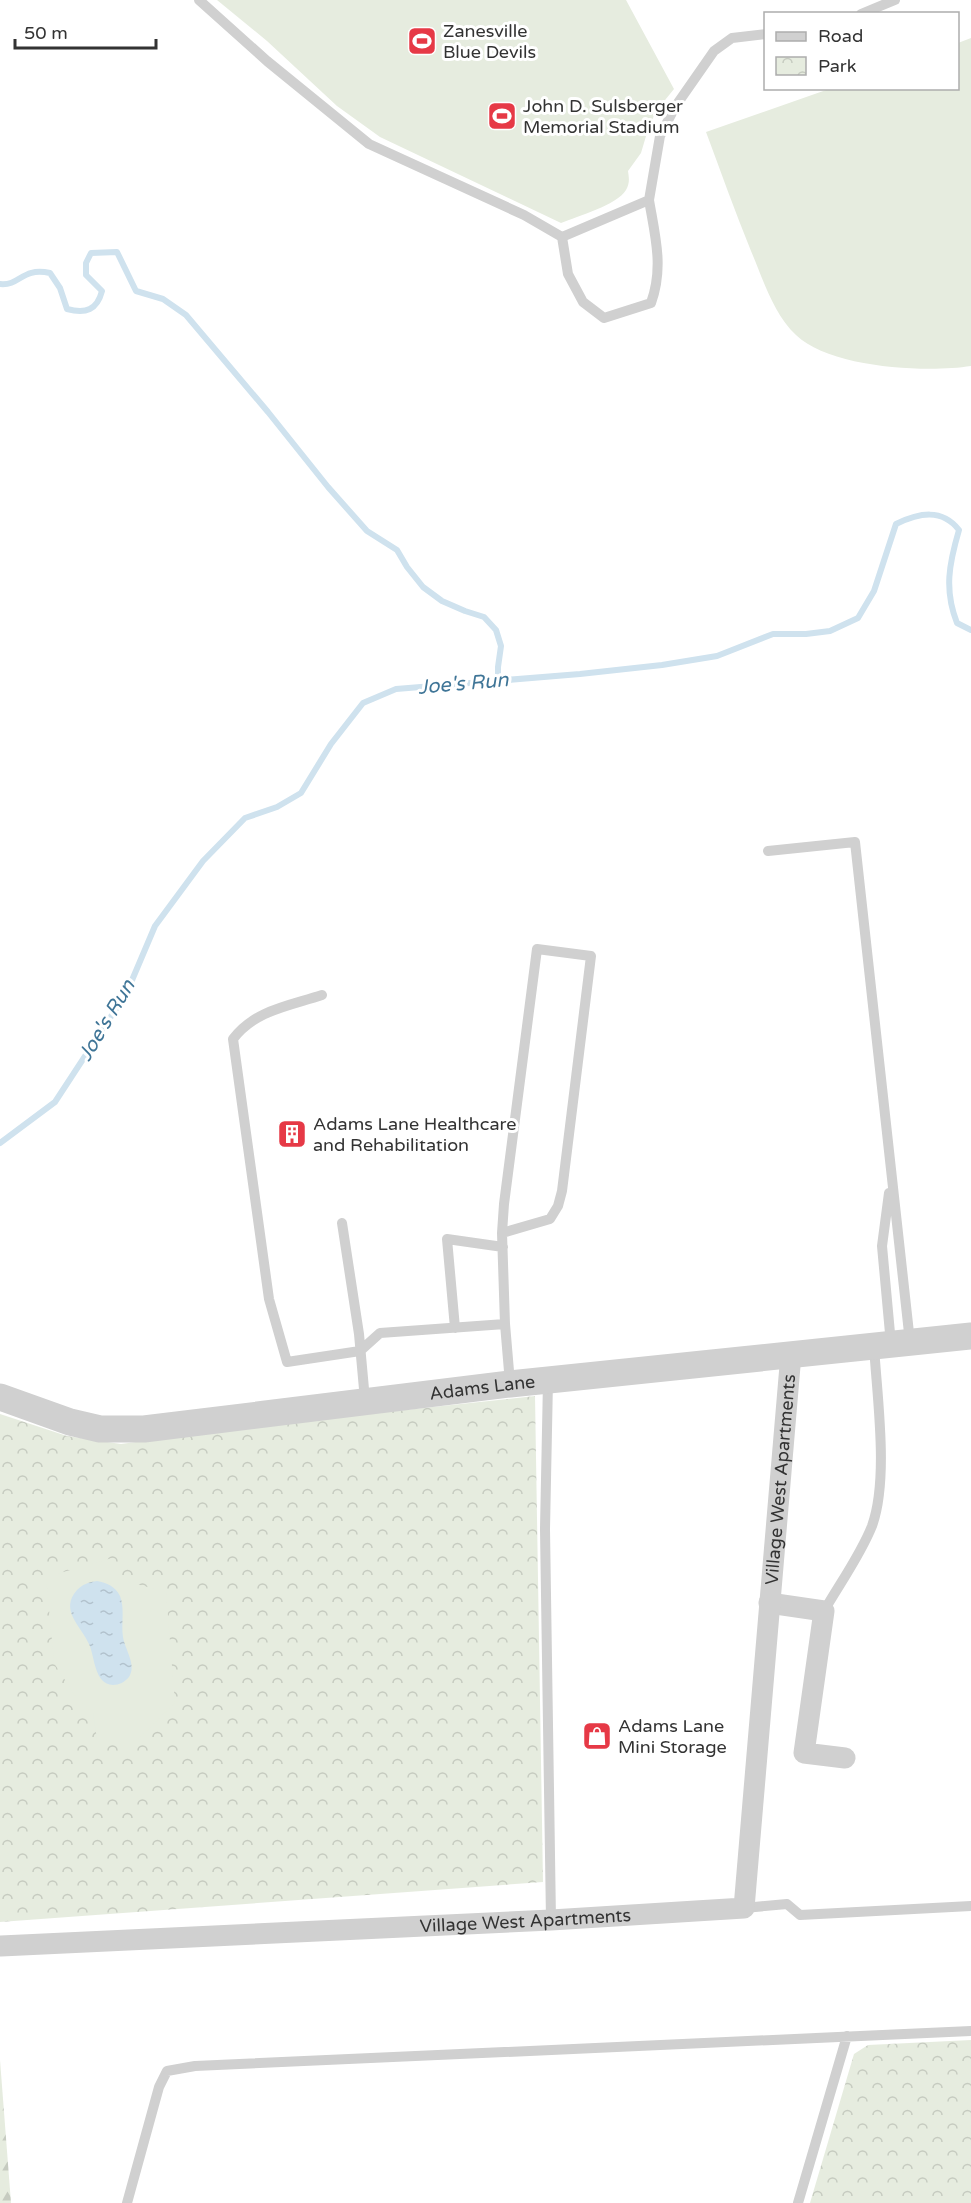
<svg xmlns="http://www.w3.org/2000/svg" width="971" height="2203" viewBox="0 0 971 2203" font-family="'Varela Round',sans-serif">
<style>
.forest{fill:url(#forest-firs)}
.park{fill:url(#park-crowns)}
.pitch{fill:#e6ecdf}
.water{fill:url(#water-ripples)}
.lines{fill:none;stroke-linecap:round;stroke-linejoin:round}
.stream{stroke:#cfe2ee;stroke-width:6}
.service{stroke:#d0d0d0;stroke-width:10}
.minor{stroke:#d0d0d0;stroke-width:21}
.tertiary{stroke:#d0d0d0;stroke-width:27}
.labels{text-anchor:middle;stroke-width:6;stroke-linejoin:round;paint-order:stroke}
.poi-label{font-size:18px;fill:#333;stroke:#fff;text-anchor:start}
.street-label{font-size:18px;fill:#333;stroke:#fff}
.water-label{font-size:20px;font-style:italic;fill:#3f7597;stroke:#fff}
</style>
<defs>
<pattern id="forest-firs" width="22" height="20" patternUnits="userSpaceOnUse" patternTransform="scale(1.5)"><rect width="22" height="20" fill="#e6ecdf"/><path d="M5 1l3.5 6h-7zM16 11l3.5 6h-7z" fill="#c6cbc0"/></pattern>
<pattern id="park-crowns" width="20" height="18" patternUnits="userSpaceOnUse" patternTransform="scale(1.5)"><rect width="20" height="18" fill="#e6ecdf"/><path d="M2 6a3 3 0 1 1 6 0M12 15a3 3 0 1 1 6 0" fill="none" stroke="#c6cbc0"/></pattern>
<pattern id="water-ripples" width="26" height="14" patternUnits="userSpaceOnUse" patternTransform="scale(1.5)"><rect width="26" height="14" fill="#cfe2ee"/><path d="M2 4q2-2 4 0t4 0M15 11q2-2 4 0t4 0" fill="none" stroke="#b2c2cd"/></pattern>
</defs>
<rect width="100%" height="100%" fill="#fff"/>
<path class="forest" d="M0 2060 11 2203H0Z"/>
<path class="park" d="M535 1396 543 1882 0 1922V1414L67 1436 121 1444 245 1427Z
M971 2040V2203H810L854 2054 868 2045Z"/>
<path class="pitch" d="M217 0H626L674 89 657 110 649 126 641 153 628 171C629 178 630 183 626 190 617 205 578 216 561 223L380 137 337 106 267 41Z
M971 38V366C926 373 830 368 796 335 773 313 763 279 751 251 735 212 721 172 706 132L829 89 958 88V43Z
M112 1558 118 1579 166 1592 175 1703 138 1739H97L93 1713 76 1697 54 1663 46 1577Z"/>
<path class="water" d="M97 1581C107 1583 115 1586 120 1596 125 1608 121 1624 123 1637 125 1650 137 1665 129 1677 125 1682 119 1685 113 1685 94 1684 95 1657 89 1644 81 1626 59 1610 77 1590 83 1584 89 1582 97 1581Z"/>
<g class="lines">
<path class="stream" d="M0 284C21 286 21 267 50 273L60 288 67 309C86 314 97 310 102 291L86 275V263L91 253 117 252 136 291 163 299 186 315 268 412 328 487 367 531 397 550 407 567 423 587 442 601 465 611 484 617 496 630 501 646 498 667V681
M0 1143 55 1102 127 992 155 926 203 861 245 818 277 807 301 793 331 744 363 703 396 689 580 674 662 665 717 656 773 634H806L830 631 858 618 874 591 896 524C919 513 942 508 959 530 949 564 944 590 957 623L971 630"/>
<path class="service" d="M199 0 267 61 369 144 524 215 562 237 649 200 660 136 675 107 714 51 732 38 766 34
M861 14 895 0
M562 237 568 274 583 302 604 318 651 303C664 267 655 236 649 200
M768 851 855 842 910 1342
M322 995C289 1006 255 1010 233 1039L269 1299 287 1362 360 1351 380 1333 505 1324
M889 1193 882 1246 891 1344
M342 1223 359 1334 365 1400
M502 1233 504 1204 537 949 591 956 562 1191 558 1206 550 1219 502 1233 505 1324 510 1383
M455 1328 447 1239 503 1247
M548 1381 545 1529 551 1920
M824 1611C840 1583 860 1556 872 1526 889 1479 877 1397 874 1346
M744 1908 787 1904 800 1915 971 1906
M127 2203 159 2087 167 2071 195 2066 971 2031
M798 2203 847 2036"/>
<g class="minor">
<path d="M769 1603 824 1611 804 1753 845 1758"/>
<path id="s1" d="M1 1946 551 1920 744 1908 791 1354"/>
</g>
<path class="tertiary" id="s2" d="M0 1397 70 1422 100 1429H144L510 1384 971 1336"/>
</g>
<defs>
<g id="stadium-square" transform="scale(1.5)"><rect x="-9" y="-9" width="18" height="18" rx="4" fill="#e63946" stroke="#fff"/><path d="M0-5a6.5 5 0 1 0 0 10a6.5 5 0 1 0 0-10ZM-3.5-1.8h7v3.6h-7Z" fill="#fff"/></g>
<g id="building-square" transform="scale(1.5)"><rect x="-9" y="-9" width="18" height="18" rx="4" fill="#e63946" stroke="#fff"/><path d="M-4-6H4V6H1V3H-1V6H-4ZM-2.5-4.3h1.7v1.8h-1.7ZM.8-4.3h1.7v1.8H.8ZM-2.5-1h1.7V.8h-1.7ZM.8-1h1.7V.8H.8Z" fill="#fff"/></g>
<g id="shop-square" transform="scale(1.5)"><rect x="-9" y="-9" width="18" height="18" rx="4" fill="#e63946" stroke="#fff"/><path d="M-5-2.5h2.3a2.7 3.5 0 0 1 5.4 0H5L5.5 6h-11ZM-1.5-2.5h3a1.5 2.3 0 0 0-3 0Z" fill="#fff"/></g>
</defs>
<g fill-rule="evenodd">
<use href="#stadium-square" x="422" y="41"/>
<use href="#stadium-square" x="502" y="116"/>
<use href="#building-square" x="292" y="1134"/>
<use href="#shop-square" x="597" y="1736"/>
</g>
<g class="labels">
<g class="poi-label">
<text x="443" y="37">Zanesville<tspan x="443" dy="21">Blue Devils</tspan></text>
<text x="523" y="112">John D. Sulsberger<tspan x="523" dy="21">Memorial Stadium</tspan></text>
<text x="313" y="1130">Adams Lane Healthcare<tspan x="313" dy="21">and Rehabilitation</tspan></text>
<text x="618" y="1732">Adams Lane<tspan x="618" dy="21">Mini Storage</tspan></text>
</g>
<g class="street-label">
<text dy="6" stroke="none"><textPath href="#s2" startOffset="490">Adams Lane</textPath></text>
<text dy="6" stroke="none"><textPath href="#s1" startOffset="1174">Village West Apartments</textPath></text>
<text dy="6" stroke="none"><textPath href="#s1" startOffset="525">Village West Apartments</textPath></text>
</g>
<g class="water-label">
<text transform="translate(463 683) rotate(-5)" y="7">Joe's Run</text>
<text transform="translate(106 1020) rotate(-59)" y="7">Joe's Run</text>
</g>
</g>
<rect x="764" y="12" width="195" height="78" fill="#ffffff" stroke="#adadad" stroke-width="1.5"/>
<rect x="776" y="32" width="30" height="9" fill="#d0d0d0" stroke="#adadad" stroke-width="1.5"/>
<text x="818" y="42" font-size="18" fill="#333333">Road</text>
<rect x="776" y="57" width="30" height="18" fill="url(#park-crowns)" stroke="#adadad" stroke-width="1.5"/>
<text x="818" y="72" font-size="18" fill="#333333">Park</text>
<path d="M15 39v9h141v-9" fill="none" stroke="#333333" stroke-width="3"/>
<text x="24" y="39" font-size="18" fill="#333333" stroke="#ffffff" stroke-width="4.5" paint-order="stroke">50 m</text>
</svg>
